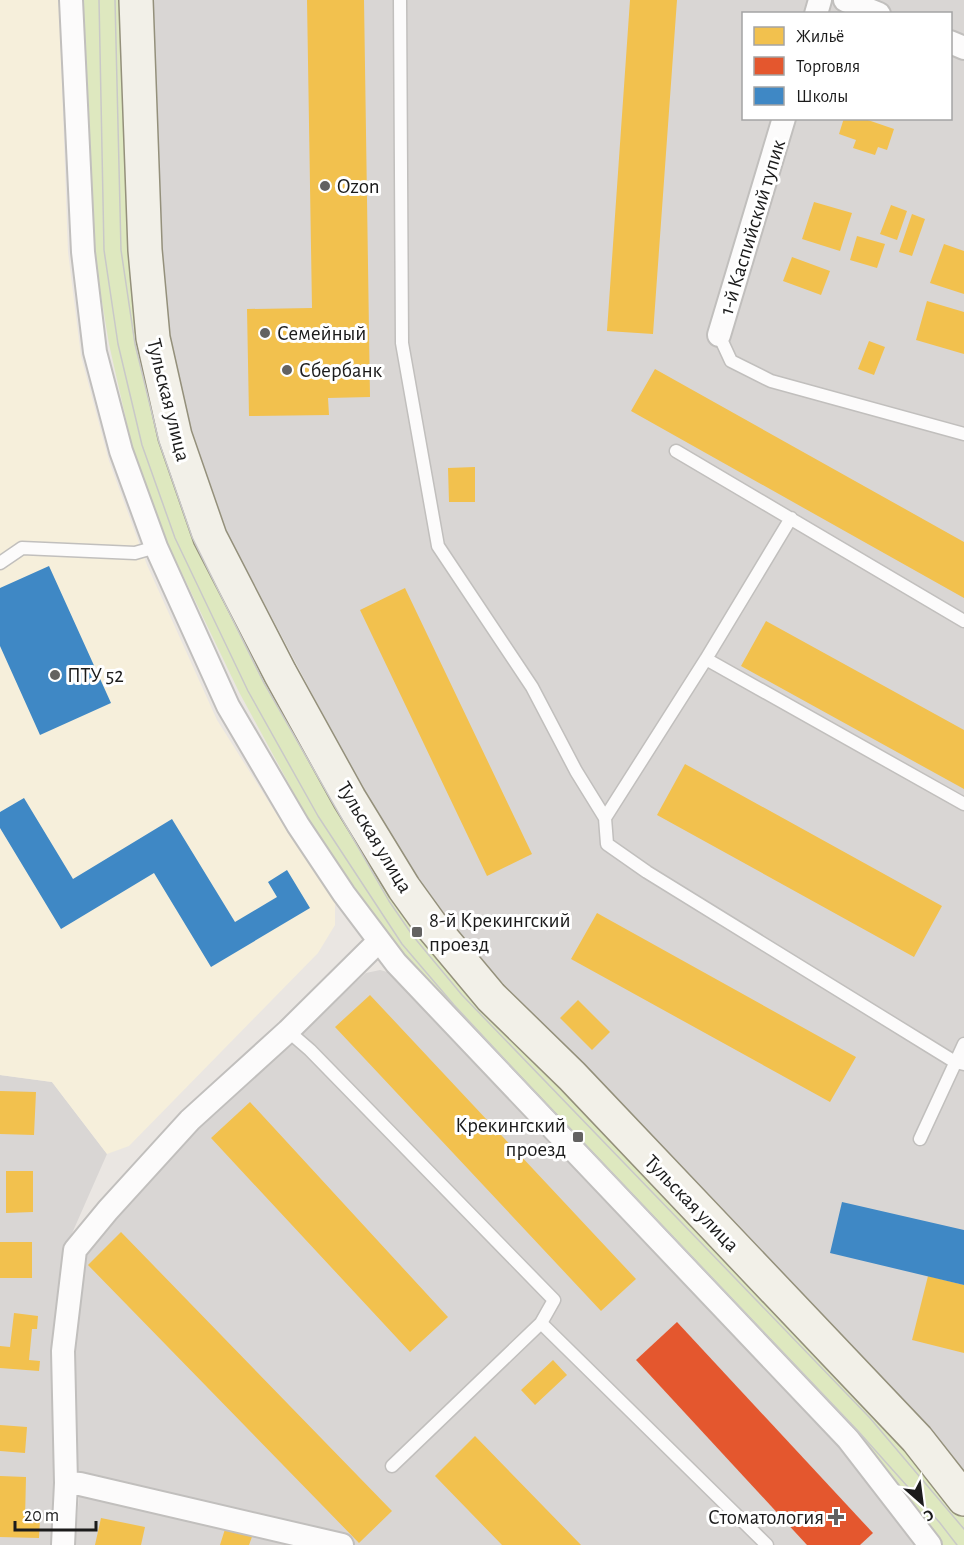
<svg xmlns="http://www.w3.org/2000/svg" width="964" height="1545" viewBox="0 0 964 1545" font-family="'Alegreya Sans',sans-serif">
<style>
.residential{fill:#d9d6d4;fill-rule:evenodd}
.education{fill:#f6efdb}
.grass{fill:#dee8bf}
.homes{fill:#f2c14e}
.shops{fill:#e4572e}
.schools{fill:#3f88c5}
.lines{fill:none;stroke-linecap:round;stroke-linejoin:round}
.lane-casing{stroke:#c1bfbd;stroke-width:15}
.street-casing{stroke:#c1bfbd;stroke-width:26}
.secondary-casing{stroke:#94907b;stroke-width:36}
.lane{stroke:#fcfbfb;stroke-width:12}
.street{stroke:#fcfbfb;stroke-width:22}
.secondary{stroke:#f2f0e8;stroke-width:33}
.tram{stroke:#c9c8c8;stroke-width:1.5}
.poi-dot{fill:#636261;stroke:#fff;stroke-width:2}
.labels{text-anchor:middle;stroke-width:6;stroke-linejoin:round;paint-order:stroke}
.poi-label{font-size:21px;fill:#1b1b1b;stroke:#fff;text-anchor:start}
.street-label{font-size:21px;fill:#1b1b1b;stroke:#fff}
</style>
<rect width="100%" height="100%" fill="#eae6e2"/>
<path class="residential" d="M151 0H964V1471L929 1427 496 976 443 915 418 880 363 790 225 529 191 433 170 334 160 255ZM744 14H950V118H744Z
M380 970 391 973 844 1447 922 1545H75L79 1496 70 1355 81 1256 198 1125 366 973Z
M0 1075 52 1082 107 1154 66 1247 51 1352 56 1480 53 1545H0Z"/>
<path class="education" d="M0 0H59L68 252 81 356 109 461 147 565 217 720 289 834 335 897V925L318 953 129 1146 107 1154 52 1082 0 1075Z"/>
<path class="grass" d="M83 0H125L141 343 339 807 876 1415 964 1518V1545H942L853 1432 450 1012 391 940 308 819 239 692 165 538 132 446 109 344 93 247Z"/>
<path class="homes" d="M307 0H364L370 397 328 398 329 415 249 416 247 309 312 308Z
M630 0H677L653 334 607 331Z
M844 118H862L894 129 887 150 878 147 875 155 853 148 856 140 839 134Z
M814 202 852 213 840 251 802 239Z
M891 205 907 211 897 240 880 234Z
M912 214 925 219 912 256 899 252Z
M857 236 885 244 877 268 850 260Z
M944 244 964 251V294L930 283Z
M792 257 830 271 821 295 783 281Z
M927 301 964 312V354L916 340Z
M869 341 885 347 874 375 858 369Z
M655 369 964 542V598L631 411Z
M475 467V502H449L448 468Z
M405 588 532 854 487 876 360 610Z
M766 621 964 730V789L741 666Z
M685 764 942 906 914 957 657 815Z
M597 913 856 1057 830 1102 571 959Z
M370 995 636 1279 601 1311 335 1027Z
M578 1000 610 1032 592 1050 560 1018Z
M0 1091 36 1092 34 1135 0 1134Z
M250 1102 448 1317 410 1352 211 1138Z
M6 1171H33V1212L6 1213Z
M121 1232 392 1511 359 1543 88 1265Z
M0 1242H32V1278H0Z
M928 1276 964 1285V1353L912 1340Z
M14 1313 38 1316 37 1329H32L29 1360 40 1361 39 1371 0 1368V1346L10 1347Z
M553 1360 567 1375 535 1405 521 1390Z
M0 1425 27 1427 25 1453 0 1451Z
M475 1436 581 1545H502L435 1476Z
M0 1476 26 1477 25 1519H40L39 1538 0 1537Z
M101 1518 145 1527 141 1545H95Z
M226 1526 253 1534 249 1545H220Z"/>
<path class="shops" d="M677 1322 873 1533 860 1545H807L636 1360Z"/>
<path class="schools" d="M49 566 111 703 40 735 0 646V588Z
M24 798 73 879 172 819 235 922 277 897 268 882 287 870 310 908 211 967 154 873 61 929 0 828V812Z
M842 1202 964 1230V1285L830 1253Z"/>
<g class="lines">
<g class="lane-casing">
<path id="lane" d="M400 0 402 343 438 546 532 687 576 771 605 818 607 844 647 872 955 1062 964 1064
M719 335 731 361 771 381 964 434
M676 451 964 621
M0 563 22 548 135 553 156 547
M706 659 964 804
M605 818 706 659 791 518
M288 1031 310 1050 554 1300 541 1323 392 1466
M920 1139 964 1044
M541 1323 767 1545"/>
</g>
<g class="street-casing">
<path id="street" d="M71 0 83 252 95 352 121 451 156 547 228 706 298 825 344 894 396 963 848 1439 930 1545
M845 0 879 14
M816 14 820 0
M950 42 964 48
M719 335 784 118
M66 1483 80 1484 342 1545
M63 1545 66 1483 63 1351 75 1250 108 1210 190 1120 288 1031 379 941"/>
</g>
<g class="secondary-casing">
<path id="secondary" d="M136 0 145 250 153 338 175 436 210 537 280 673 349 798 404 888 430 924 491 997 572 1076 917 1439 964 1499"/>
</g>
<use href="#lane" class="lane"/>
<use href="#street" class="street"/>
<use href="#secondary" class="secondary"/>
<path class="tram" d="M99 0 104 250 118 344 142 445 175 538 248 691 318 816 402 944 454 1005 534 1091 858 1431 940 1523 957 1545
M115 0 121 250 135 344 159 442 192 537 264 683 389 901 413 936 462 995 870 1418 964 1529"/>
</g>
<g class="poi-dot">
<circle cx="325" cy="186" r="6"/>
<circle cx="265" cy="333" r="6"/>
<circle cx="287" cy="370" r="6"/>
<circle cx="55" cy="675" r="6"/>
<rect x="411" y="926" width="12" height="12" rx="3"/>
<rect x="572" y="1131" width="12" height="12" rx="3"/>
<path d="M833 1508h6v6h6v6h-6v6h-6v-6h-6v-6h6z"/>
</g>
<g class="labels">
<g class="poi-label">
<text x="337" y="193">Ozon</text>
<text x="277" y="340">Семейный</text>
<text x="299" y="377">Сбербанк</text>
<text x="67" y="682">ПТУ 52</text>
<text x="429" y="927">8-й Крекингский<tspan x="429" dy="24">проезд</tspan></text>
<text x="566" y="1132" text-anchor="end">Крекингский<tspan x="566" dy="24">проезд</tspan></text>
<text x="824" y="1524" text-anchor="end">Стоматология</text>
</g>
<g class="street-label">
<text transform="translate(752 227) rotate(-73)" y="7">1-й Каспийский тупик</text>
<text transform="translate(169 400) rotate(76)" y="7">Тульская улица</text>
<text transform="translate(375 837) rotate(59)" y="7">Тульская улица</text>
<text transform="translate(692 1203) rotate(46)" y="7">Тульская улица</text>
</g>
</g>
<rect x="742" y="12" width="210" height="108" fill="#ffffff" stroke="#a4a4a4" stroke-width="1.5"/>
<rect x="754" y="27" width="30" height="18" fill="#f2c14e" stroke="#a4a4a4" stroke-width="1.5"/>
<text x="796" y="42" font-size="18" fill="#1b1b1b">Жильё</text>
<rect x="754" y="57" width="30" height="18" fill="#e4572e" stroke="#a4a4a4" stroke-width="1.5"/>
<text x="796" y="72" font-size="18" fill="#1b1b1b">Торговля</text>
<rect x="754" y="87" width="30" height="18" fill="#3f88c5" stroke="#a4a4a4" stroke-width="1.5"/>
<text x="796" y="102" font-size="18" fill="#1b1b1b">Школы</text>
<g transform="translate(922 1503) rotate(152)" stroke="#ffffff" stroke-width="4.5" paint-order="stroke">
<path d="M0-4.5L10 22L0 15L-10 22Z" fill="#1b1b1b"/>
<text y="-9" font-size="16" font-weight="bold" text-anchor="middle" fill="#1b1b1b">С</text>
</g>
<path d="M15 1521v9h81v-9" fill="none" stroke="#1b1b1b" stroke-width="3"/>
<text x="24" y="1521" font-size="18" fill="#1b1b1b" stroke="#ffffff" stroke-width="4.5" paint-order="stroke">20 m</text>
</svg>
